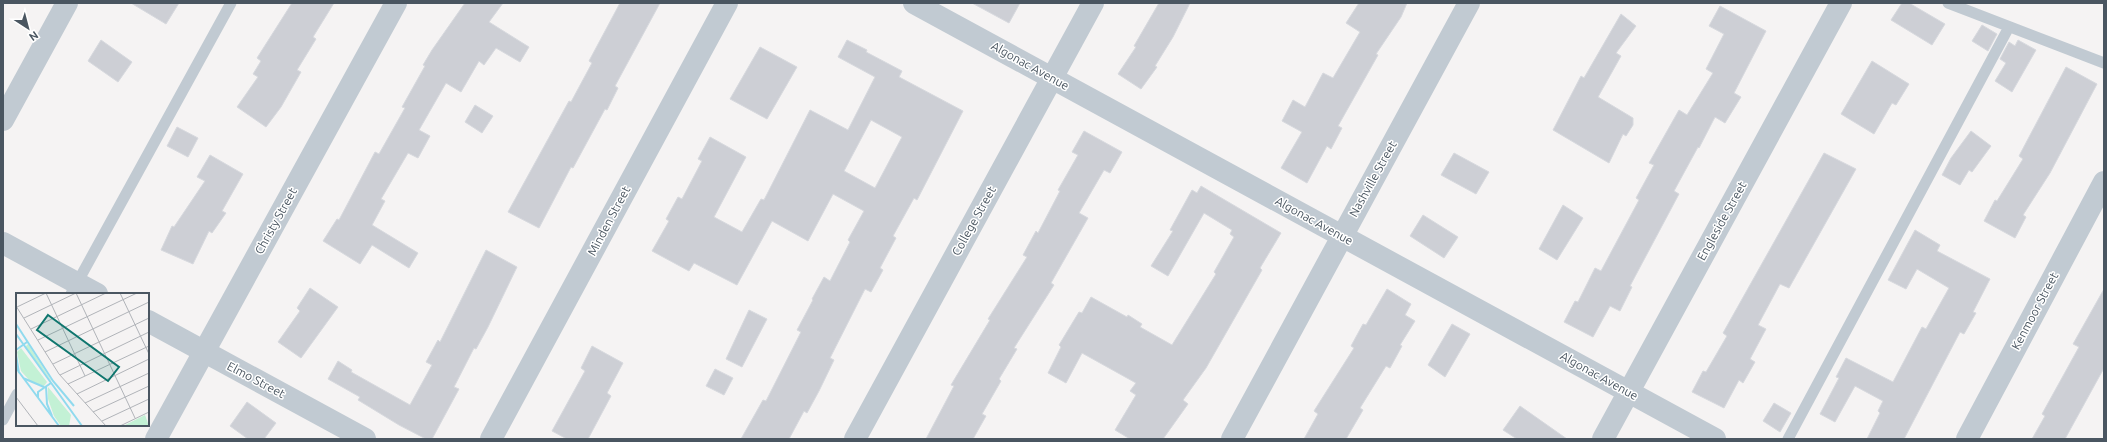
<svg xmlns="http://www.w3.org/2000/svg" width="2107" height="442" viewBox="0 0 2107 442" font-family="Ubuntu,sans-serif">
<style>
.building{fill:#cdcfd5;stroke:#d7d9de;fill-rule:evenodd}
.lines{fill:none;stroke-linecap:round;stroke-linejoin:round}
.lane{stroke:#c1cad2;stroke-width:11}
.street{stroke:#c1cad2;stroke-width:22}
.labels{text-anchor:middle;stroke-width:3;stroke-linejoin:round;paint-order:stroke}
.street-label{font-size:12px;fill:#4a5661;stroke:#fff}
.inset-river{fill:none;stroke:#90daee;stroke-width:2}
.inset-road{fill:none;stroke:#b1b4b9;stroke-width:1}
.view{fill:#0f766e;fill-opacity:0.15;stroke:#0f766e;stroke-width:2}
.inset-edge{fill:none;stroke:#4a5661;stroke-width:2}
</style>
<rect width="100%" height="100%" fill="#f5f3f3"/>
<path class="building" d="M131 3H179L166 24Z
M292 3H334L313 37 316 39 297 70 301 72 281 107 266 127 237 107 258 77 253 74 261 61 257 58Z
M465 3H503L489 22 529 47 520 62 496 48 484 65 479 61 461 92 446 83 419 130 430 136 418 158 408 153 381 199 385 201 372 225 418 253 409 268 372 245 360 264 323 241 337 219 339 220 375 152 379 154 405 108 402 107 425 66 423 65 432 50Z
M620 3H660L615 86 618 88 607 110 605 109 573 168 571 167 539 228 508 212 569 101 571 102 592 63 589 61Z
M972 3H1020L1009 23Z
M1159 3H1190L1173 37 1155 66 1157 67 1141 89 1118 74 1136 47 1134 46Z
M1359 3H1407L1401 17 1376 54 1378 55 1338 126 1342 128 1331 149 1327 146 1307 183 1281 168 1302 132 1282 121 1293 100 1305 107 1323 73 1333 78 1360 32 1346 23Z
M1902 3H1909L1945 24 1932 45 1891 20Z
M1720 6 1766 31 1734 93 1741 97 1725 123 1715 117 1699 148 1698 147 1674 191 1679 194 1630 286 1632 287 1620 311 1610 306 1593 337 1564 322 1575 301 1578 302 1595 268 1601 271 1639 200 1636 198 1654 165 1649 163 1679 110 1687 115 1713 73 1706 69 1724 34 1709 26Z
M1621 14 1636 26 1616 53 1621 56 1598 97 1633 118V125L1626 136 1623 134 1609 163 1553 130 1581 76 1584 78Z
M1982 25 1997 34 1988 51 1972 41Z
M101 40 132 62 118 82 88 61Z
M847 40 867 50 866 52 902 71 899 77 963 111 917 200 914 198 893 236 896 238 880 268 883 270 871 292 865 289 830 358 834 360 819 391 807 413 804 411 789 439H741L763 400 766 401 801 332 797 330 813 300 812 299 824 277 830 281 850 242 848 240 864 211 833 194 808 241 772 221 737 285 694 263 689 271 652 251 669 221 666 219 678 197 682 199 702 161 698 159 710 137 746 157 714 217 742 232 761 199 764 200 810 110 848 130 875 77 838 57ZM871 120 902 137 875 188 844 171Z
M2018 40 2036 50 2012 92 1995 81 2006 63 2000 59 2009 42 2015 46Z
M760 47 797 67 767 119 730 99Z
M1872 61 1909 84 1896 105 1892 103 1874 134 1841 114Z
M2066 67 2097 84 2050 173 2023 215 2026 217 2015 238 1984 221 1995 200 1997 201 2023 159 2019 156Z
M475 105 493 116 482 133 465 122Z
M177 127 198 138 188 157 167 146Z
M1084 131 1122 152 1110 173 1104 170 1079 213 1088 218 1051 283 1054 285 1014 348 1017 349 999 379 1001 381 982 414 986 416 973 439H926L954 386 951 385 990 320 988 319 1027 257 1023 255 1036 231 1038 233 1060 191 1058 190 1078 155 1072 152Z
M1971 131 1991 146 1972 172 1969 170 1960 185 1942 175 1951 158Z
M1454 153 1489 172 1476 194 1441 175Z
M1824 153 1856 169 1789 288 1780 284 1758 325 1766 329 1750 359 1755 362 1743 383 1739 380 1724 408 1692 392 1703 371 1706 372 1727 336 1723 333Z
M210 155 243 174 222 211 226 213 212 233 209 231 193 264 161 250 172 226 174 227 205 181 197 177Z
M1201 186 1281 233 1260 268 1262 270 1206 368 1183 400 1188 404 1163 439H1130L1115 430 1136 395 1130 391 1136 383 1082 353 1066 383 1048 373 1061 347 1059 345 1079 312 1082 313 1091 297 1127 317 1128 315 1142 324 1140 327 1172 345 1216 274 1214 272 1234 237 1230 234 1232 230 1204 213 1168 276 1151 266 1173 231 1170 230 1192 190 1197 193Z
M1563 205 1583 218 1557 260 1539 249Z
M1423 215 1458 237 1444 258 1410 236Z
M1915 230 1940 245 1937 251 1990 279 1973 312 1976 313 1964 334 1960 332 1904 439H1867L1880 413 1878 411 1883 401 1855 386 1835 422 1820 414 1839 378 1836 377 1846 358 1893 382 1922 327 1926 329 1949 288 1917 269 1906 289 1888 280Z
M486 250 517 267 488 327 476 349 474 348 454 387 459 389 432 439H426L399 425 358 400 360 397 328 379 338 361 352 370 351 372 410 405 432 365 426 362 438 340 440 342Z
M310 288 338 307 301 358 278 342 300 311 297 308Z
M1387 289 1411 304 1405 315 1415 321 1400 345 1402 346 1390 368 1386 366 1360 408 1363 410 1346 439H1304L1318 414 1314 411 1354 348 1351 346 1363 324 1366 325Z
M2104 289V368L2065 439H2032L2045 416 2042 414 2079 347 2073 344Z
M749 310 767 319 742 367 726 359Z
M1452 324 1470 334 1445 377 1428 365Z
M592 346 623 363 607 393 611 396 588 439H567L552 431 585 371 581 368Z
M715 369 733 378 724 395 706 386Z
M247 402 276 423 264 439H248L230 426Z
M1774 403 1791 413 1780 432 1763 421Z
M1520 406 1567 439H1517L1503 430Z"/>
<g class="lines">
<path class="lane" d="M1948 3 2104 63
M71 294 231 3
M3 420 17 394
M1788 439 2009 27"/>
<path class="street" d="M914 3 1715 439
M3 120 67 3
M3 243 97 294
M148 321 365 439
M156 439 396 3
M491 439 727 3
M855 439 1093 3
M1232 439 1469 3
M1603 439 1841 3
M1967 439 2104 182"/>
</g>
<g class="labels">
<g class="street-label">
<text transform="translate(1030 66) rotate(29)" y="4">Algonac Avenue</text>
<text transform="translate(1373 179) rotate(-61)" y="4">Nashville Street</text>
<text transform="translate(276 221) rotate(-61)" y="4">Christy Street</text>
<text transform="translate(609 221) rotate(-62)" y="4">Minden Street</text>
<text transform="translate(974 221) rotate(-61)" y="4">College Street</text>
<text transform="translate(1314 221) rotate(29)" y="4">Algonac Avenue</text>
<text transform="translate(1722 221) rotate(-61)" y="4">Engleside Street</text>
<text transform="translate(2035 311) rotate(-62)" y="4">Kenmoor Street</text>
<text transform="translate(1599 376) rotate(29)" y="4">Algonac Avenue</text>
<text transform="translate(256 380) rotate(28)" y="4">Elmo Street</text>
</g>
</g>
<g transform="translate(16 293)">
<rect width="133" height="133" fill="#f5f3f3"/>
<path d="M12 51 35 87V88L9 54ZM5 55 31 89 28 93 14 88 5 78 1 59ZM32 94 55 122 53 133H45L38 123 32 106ZM129 122 133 133H107Z" fill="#c3f1d5"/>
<path class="inset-river" d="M0 31 37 88 58 113M0 41 66 133M0 57 11 49M0 62 3 80M0 75 43 133M7 85 28 94M30 93 31 111 36 123M22 105V99L35 90"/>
<path class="inset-road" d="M30 0 69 83M60 0 119 125M104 0 133 61M0 13 43 81 90 133M1 14 30 0M8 25 60 0M15 36 90 0M22 47 121 0M29 59 133 9M37 71 133 25M44 82 133 39M52 91 133 53M61 101 133 66M0 104 22 133M69 110 133 80M77 119 133 93M86 128 133 106M104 133 133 119"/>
<path class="view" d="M32 22 103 74 92 88 21 37Z"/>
<rect width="133" height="133" class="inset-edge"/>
</g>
<rect width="2107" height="442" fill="none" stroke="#4a5661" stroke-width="8"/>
<g transform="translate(28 28) rotate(144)" stroke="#ffffff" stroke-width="3" paint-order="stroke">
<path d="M0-3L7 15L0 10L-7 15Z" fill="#4a5661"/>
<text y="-6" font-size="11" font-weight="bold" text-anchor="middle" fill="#4a5661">N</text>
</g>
</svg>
